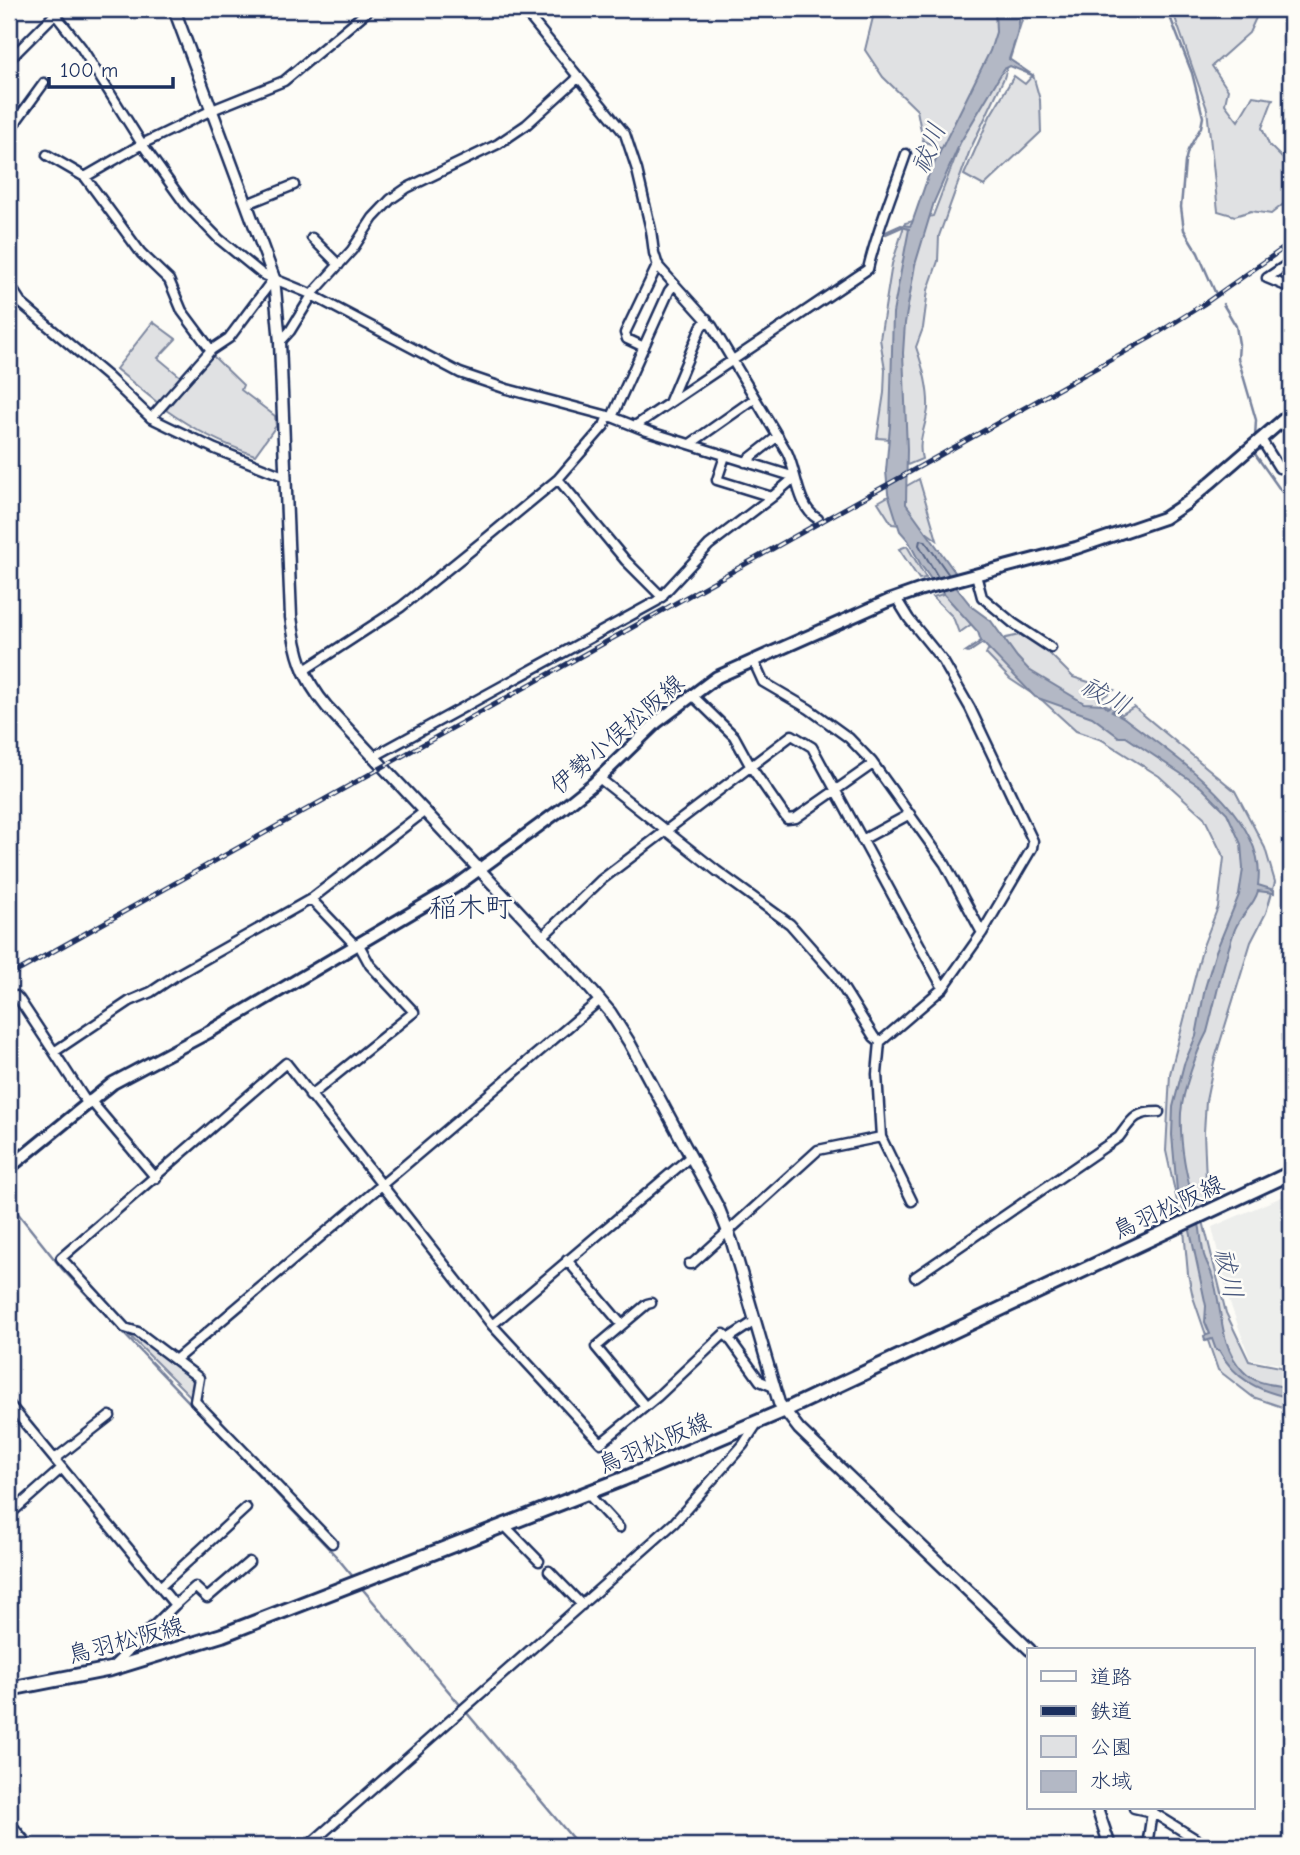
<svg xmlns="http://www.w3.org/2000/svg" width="1300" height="1855" viewBox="0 0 1300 1855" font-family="'Comic Neue','Klee One',sans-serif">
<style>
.built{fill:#edeeec}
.green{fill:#e0e1e3;stroke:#7e88a0;stroke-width:2}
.water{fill:#b3b8c5;stroke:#76819c;stroke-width:2}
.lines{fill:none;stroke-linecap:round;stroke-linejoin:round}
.shore{stroke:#586687;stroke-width:2}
.stream{stroke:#76819c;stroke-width:2.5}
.minor-casing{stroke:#1b2f5e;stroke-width:13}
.tertiary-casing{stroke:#1b2f5e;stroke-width:15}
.secondary-casing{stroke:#1b2f5e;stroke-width:16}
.primary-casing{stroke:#1b2f5e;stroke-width:18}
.minor{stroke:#fdfcf7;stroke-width:8}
.tertiary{stroke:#fdfcf7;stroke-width:10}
.secondary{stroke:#fdfcf7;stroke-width:10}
.primary{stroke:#fdfcf7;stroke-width:12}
.rail-casing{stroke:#1b2f5e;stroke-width:5}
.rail{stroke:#fdfcf7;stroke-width:2.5;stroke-dasharray:8;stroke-linecap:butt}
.labels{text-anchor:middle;stroke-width:5;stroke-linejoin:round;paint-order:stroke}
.street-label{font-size:24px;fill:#1b2f5e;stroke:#fdfcf7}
.water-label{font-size:26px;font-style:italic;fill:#49587d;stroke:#fdfcf7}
.quarter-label{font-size:28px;fill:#1b2f5e;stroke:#fdfcf7}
</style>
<rect width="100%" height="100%" fill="#fdfcf7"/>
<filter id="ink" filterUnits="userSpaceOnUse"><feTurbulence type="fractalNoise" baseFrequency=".0143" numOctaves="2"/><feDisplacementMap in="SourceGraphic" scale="14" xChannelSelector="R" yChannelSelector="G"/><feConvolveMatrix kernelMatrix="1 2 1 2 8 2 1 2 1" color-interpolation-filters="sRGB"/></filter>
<g filter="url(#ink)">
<path class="built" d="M1286 1195 1291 1208V1366L1250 1359 1229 1300 1212 1227Z"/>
<path class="green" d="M875 9H1021L1022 20 1004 78 970 150 939 236 938 261 928 290 923 328 916 347C923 367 929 388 928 409 926 426 917 441 922 459L905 466 906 440 877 438 884 393 885 369 880 339 892 264 905 223 933 216 958 150 940 148 923 141 917 110 883 77 865 50Z
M1172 9H1260L1249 33 1212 66 1228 90 1225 104 1238 121 1253 96 1273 99 1262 128 1269 145 1291 167V198L1271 214 1251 211 1235 216 1218 211 1207 109Z
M1033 75 1040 100 1041 132 984 186 964 175 990 116 1014 76 1025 84Z
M153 322 176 339 158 358 181 377 158 403 116 369Z
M212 355 243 385 241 390 275 416 276 426 255 455C222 444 194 430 166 410Z
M919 479 937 540 919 527 892 524 878 502Z
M907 546 926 578 919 579 899 549Z
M946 593 973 623 959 633 953 617 933 597Z
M1020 635 1041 645 1073 677 1114 690 1098 700 1122 714 1134 707 1235 791 1265 848 1275 882 1266 913 1251 942 1214 1062 1206 1101 1204 1132 1207 1205 1181 1219 1166 1151 1170 1074 1203 946 1218 907 1224 858 1204 817 1159 776 1102 740 1076 731 1043 701 1010 679 986 654 988 650 1006 638Z
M1203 1221 1226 1313 1249 1361 1291 1369V1410L1253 1397 1218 1370 1193 1297 1188 1274 1184 1230Z
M126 1332 136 1335 195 1378 192 1398Z"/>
<path class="water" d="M995 9H1021L1017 35 1009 59 1034 76 1010 66 1004 69 960 143 934 202 915 265 905 323 903 353 907 449 906 504 957 575 956 587 972 607 991 621 1017 657 1029 670 1084 703 1103 704 1107 708 1125 698 1128 702 1112 711 1123 717C1170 754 1269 815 1258 885L1274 890V893L1258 891C1254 906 1241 914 1235 929 1223 962 1216 998 1207 1032 1196 1053 1183 1090 1181 1113 1179 1153 1191 1191 1200 1229 1201 1238 1202 1247 1204 1255 1206 1262 1210 1268 1212 1275 1223 1306 1218 1345 1243 1371 1256 1385 1273 1384 1291 1388V1398C1259 1391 1235 1380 1219 1350H1216L1212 1339 1205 1341 1204 1336 1210 1334 1205 1322 1206 1306 1189 1226 1177 1191 1172 1135 1173 1107 1184 1064 1196 1036 1205 988 1216 951 1239 895 1243 869 1241 844 1227 813 1201 787 1126 737H1119L1092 717 1035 697 983 643 968 653 965 652 981 641 978 632 933 582 921 565 908 540 900 531 888 493 886 471 890 426 893 313 909 229 902 227 882 236 881 234 901 225 910 226 912 223 929 174 990 51 996 32Z"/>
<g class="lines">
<path class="shore" d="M938 577 919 545 920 540 925 541 949 575"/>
<path class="stream" d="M1167 9 1192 73 1203 117 1201 127 1188 150 1185 162 1181 207 1184 230 1198 253 1215 292
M1223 304 1236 326 1239 344 1238 358 1256 420 1255 438
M1255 454 1291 505
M9 1202 63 1270 335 1555 354 1578
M360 1586 579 1846"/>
<g class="minor-casing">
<path id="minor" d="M51 9 81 47 142 144 185 204 219 239 262 274 306 292 460 373 507 389 612 417 647 431 795 477
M523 9 625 134 637 170 651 230 654 253 658 266 712 326 787 452C797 472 797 507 818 519
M9 60 55 14
M9 131 44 83
M47 155 85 177 141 253 169 280 182 311 211 350
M85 177 142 144 212 110 284 81 370 9
M247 204 294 185
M312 238 339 265
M1267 278 1291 262
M1267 278 1291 288
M9 284 22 304 107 376 151 418 215 449 286 477
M280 342 290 331 314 292 352 250 373 218 391 199 407 188 498 144 526 125 579 77
M644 347 627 339 625 333 658 264
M669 403 701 327 707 319
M612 417 669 291 674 285
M151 418 211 350 229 338 274 278
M635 426 868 269C877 230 893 192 906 154
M1261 439 1279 468
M690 444 754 399
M725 456 717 480 772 497
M745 462 778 436
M558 479 626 561 662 597
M976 575 982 597 1013 623 1051 648
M896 598 909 619 943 661 970 708 1033 841 1032 848 982 933 943 988 880 1042 877 1074 881 1137 912 1201
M753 660 763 682 809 709 849 738 872 762 945 864 982 933
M303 671 401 607 489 536 558 479 604 426 608 416
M692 695 734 736 751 767 787 819 796 818 873 764
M373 757 657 601 709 545 772 497 795 477
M599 778 717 871 790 924 835 975 874 1037 880 1042
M862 840 910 814
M311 899 355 945
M542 937 601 880 792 735 812 747 943 988
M9 998 16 996 19 999 54 1052
M310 1096 414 1012 370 965 358 943
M90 1100 156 1178
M87 1103 54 1052 130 1001 151 992 175 976 311 899 425 811
M567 1260 622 1325
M689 1264H692L818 1150 881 1137
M915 1277 1119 1137C1133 1118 1135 1112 1159 1112
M492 1325 691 1156
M729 1338 755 1321
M175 1360 600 1000
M9 1404 175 1605 114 1665
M645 1406 596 1347 647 1304 651 1303
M55 1459 110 1416
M587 1493 619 1528
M9 1515 62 1468
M504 1525 539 1561
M332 1543 195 1401 199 1378 138 1332 125 1328 61 1258 286 1063 492 1325 601 1443 657 1397 724 1334 729 1338 760 1381 774 1387
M549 1571 582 1605
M160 1587 246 1508
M175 1605 195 1587 207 1598 249 1562
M1134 1808 1152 1812 1207 1846
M308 1846 674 1523 743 1445 758 1422
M1147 1846 1152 1812"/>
</g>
<g class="tertiary-casing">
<path id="tertiary" d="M174 9 274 278 280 342 291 617C296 654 302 677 327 707L581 978 610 1012 629 1042 719 1209 732 1242 779 1403 799 1429 1030 1650
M1097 1808 1110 1846"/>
</g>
<g class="secondary-casing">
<path id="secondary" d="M9 1168 113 1083 209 1032 455 887 563 808 593 784 657 722 717 677 888 601 922 589 1076 548 1164 518 1188 502 1291 413
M9 1824 27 1846"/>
</g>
<g class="primary-casing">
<path id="primary" d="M9 1689 111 1669 222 1635 623 1479 783 1411 1291 1173"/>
</g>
<use href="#minor" class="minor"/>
<use href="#tertiary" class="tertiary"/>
<use href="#secondary" class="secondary"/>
<use href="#primary" class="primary"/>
<g class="rail-casing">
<path id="rail" d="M9 976 1153 336 1204 304 1291 243"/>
</g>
<use href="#rail" class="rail"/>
</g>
</g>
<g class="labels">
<g class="street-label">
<text transform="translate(617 734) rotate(-41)" y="8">伊勢小俣松阪線</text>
<text transform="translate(1168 1207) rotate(-25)" y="8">鳥羽松阪線</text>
<text transform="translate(654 1443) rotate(-23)" y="8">鳥羽松阪線</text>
<text transform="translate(126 1640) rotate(-15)" y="8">鳥羽松阪線</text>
</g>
<g class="water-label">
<text transform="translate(928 148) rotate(-68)" y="9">祓川</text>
<text transform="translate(1106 695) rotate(28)" y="9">祓川</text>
<text transform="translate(1229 1273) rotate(78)" y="9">祓川</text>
</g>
<g class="quarter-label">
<text x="471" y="917">稲木町</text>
</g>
</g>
<rect width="1300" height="1855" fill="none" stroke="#fdfcf7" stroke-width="35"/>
<rect x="18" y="18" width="1265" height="1820" fill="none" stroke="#1b2f5e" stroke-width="2.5" filter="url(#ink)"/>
<rect x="1027" y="1648" width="228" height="161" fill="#fdfcf7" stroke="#a3aaba" stroke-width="2"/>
<rect x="1041" y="1671" width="35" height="10" fill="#fdfcf7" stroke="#a3aaba" stroke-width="2"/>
<text x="1090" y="1684" font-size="21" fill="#1b2f5e">道路</text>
<rect x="1041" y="1706" width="35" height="10" fill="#1b2f5e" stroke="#a3aaba" stroke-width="2"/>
<text x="1090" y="1718" font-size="21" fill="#1b2f5e">鉄道</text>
<rect x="1041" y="1736" width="35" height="21" fill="#e0e1e3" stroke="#a3aaba" stroke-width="2"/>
<text x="1090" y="1754" font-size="21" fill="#1b2f5e">公園</text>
<rect x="1041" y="1771" width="35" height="21" fill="#b3b8c5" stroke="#a3aaba" stroke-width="2"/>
<text x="1090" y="1788" font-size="21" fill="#1b2f5e">水域</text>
<path d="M49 77v10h124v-10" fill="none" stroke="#1b2f5e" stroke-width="3.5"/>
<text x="60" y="77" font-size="21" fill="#1b2f5e" stroke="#fdfcf7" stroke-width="5" paint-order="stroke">100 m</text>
</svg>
